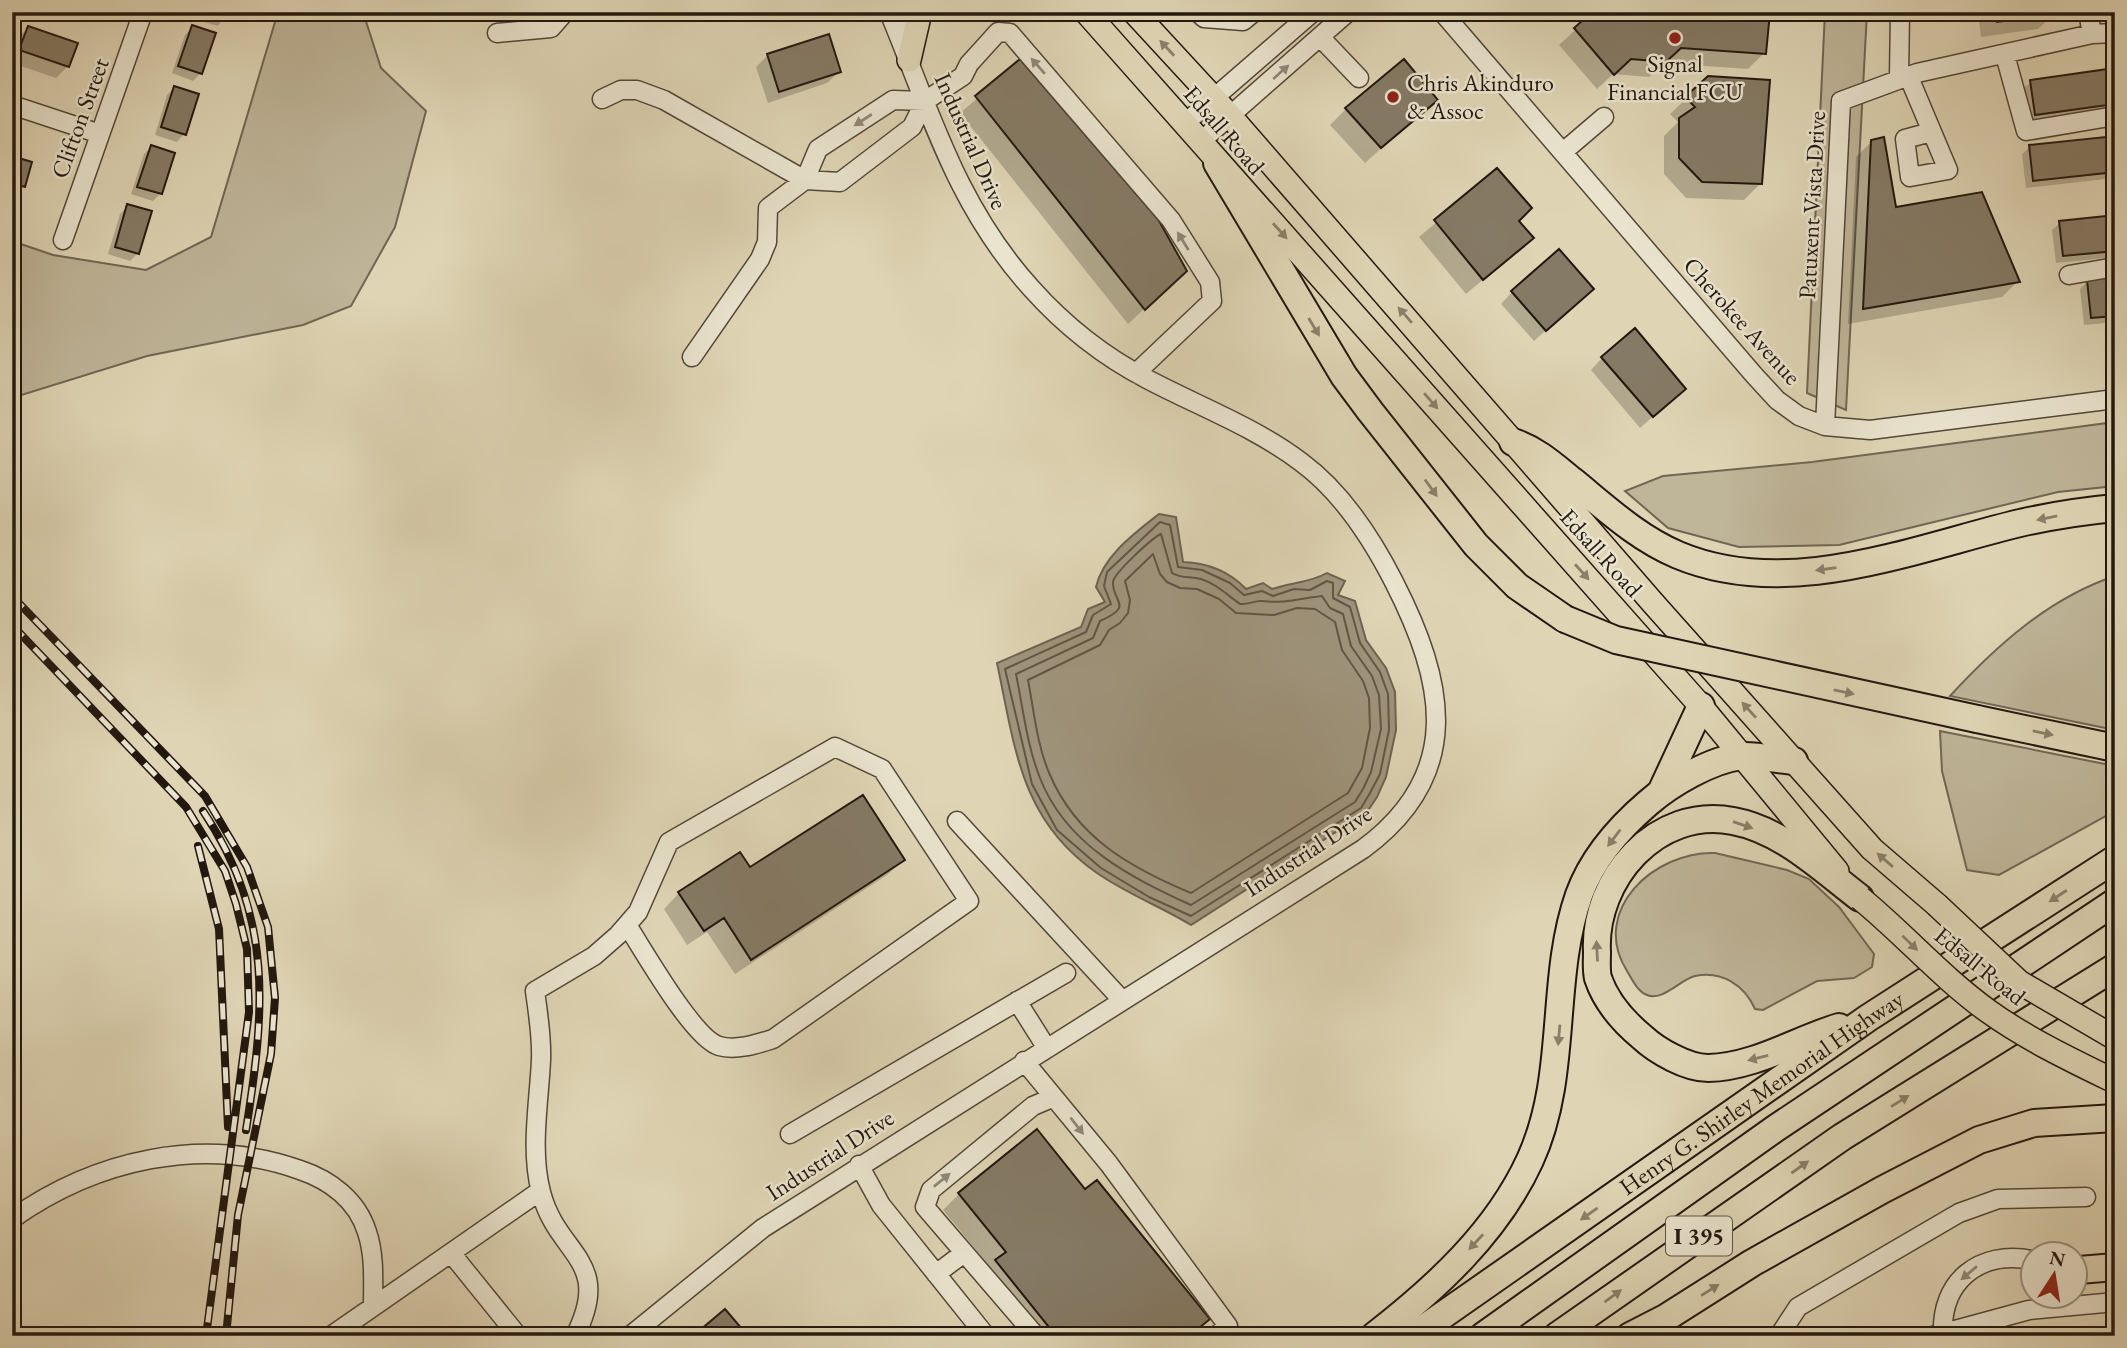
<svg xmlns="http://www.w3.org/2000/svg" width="2127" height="1348" viewBox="0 0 2127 1348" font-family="'EB Garamond',serif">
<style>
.green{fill:#bfb599;stroke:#716654;stroke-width:2}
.water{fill:#9f957d;stroke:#6d6351;stroke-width:2}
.shadow{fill:#0003}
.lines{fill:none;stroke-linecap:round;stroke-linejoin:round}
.shore{stroke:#615646;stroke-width:2}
.building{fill:#857a65;stroke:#23180f;stroke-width:2}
.minor-casing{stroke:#524738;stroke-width:21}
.major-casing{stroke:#23180f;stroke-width:26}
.highway-casing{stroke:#23180f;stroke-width:30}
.minor{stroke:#eae4cf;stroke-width:18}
.major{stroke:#dfd5b5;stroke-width:23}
.highway{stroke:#dfd5b5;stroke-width:26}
.rail-casing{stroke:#23180f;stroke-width:8}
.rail{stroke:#eae4cf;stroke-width:5;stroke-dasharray:16;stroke-linecap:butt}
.major-bridge-casing{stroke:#23180f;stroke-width:26;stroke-linecap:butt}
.highway-bridge-casing{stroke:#23180f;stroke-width:30;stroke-linecap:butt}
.major-bridge{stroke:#dfd5b5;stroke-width:23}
.highway-bridge{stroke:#dfd5b5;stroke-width:26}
.oneway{fill:#8a806a}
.oneway2{fill:#908879}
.poi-dot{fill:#8f2418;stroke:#eae4cf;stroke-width:2.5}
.labels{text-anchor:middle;stroke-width:5;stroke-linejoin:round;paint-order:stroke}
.shield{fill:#eae4cf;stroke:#5f5549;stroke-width:2}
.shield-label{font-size:23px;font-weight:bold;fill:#23180f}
.poi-label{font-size:24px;fill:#23180f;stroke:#eae4cf}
.street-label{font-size:24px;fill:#23180f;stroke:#eae4cf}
</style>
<rect width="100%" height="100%" fill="#dfd5b5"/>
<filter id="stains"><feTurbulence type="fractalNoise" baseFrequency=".00286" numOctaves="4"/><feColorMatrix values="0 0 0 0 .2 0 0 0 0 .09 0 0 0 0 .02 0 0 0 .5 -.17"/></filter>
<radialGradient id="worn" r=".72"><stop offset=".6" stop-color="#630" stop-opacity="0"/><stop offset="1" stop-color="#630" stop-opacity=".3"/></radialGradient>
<path class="green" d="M278 12H363L381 68 426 111 395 227 351 306 303 325 147 356 12 398V241L53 255 146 270 211 237Z
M1825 12H1867L1846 410 1807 393Z
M2115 422V486L2058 492 1839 545 1739 547 1668 528 1625 491 1663 476 1812 462Z
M2115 576V730L1950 696C1996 646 2049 598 2115 576Z
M1940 731 2115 766V811L1999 875 1967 870 1942 771Z
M1715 853 1787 870 1809 879 1839 907 1874 954 1872 967 1854 978 1817 981 1763 1010 1755 1009C1745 986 1722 970 1695 976 1681 979 1662 1002 1647 995 1637 991 1632 979 1627 971 1589 910 1655 851 1715 853Z"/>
<path class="water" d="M1159 514 1176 517 1183 562C1208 563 1229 571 1246 589L1263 583 1272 589C1292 582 1309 583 1327 573L1345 581 1338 595 1355 601 1366 640 1386 668 1395 692 1396 730 1386 777 1377 797 1367 812 1191 925C1160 906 1127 894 1097 873 1020 820 1015 747 997 663L1081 627 1088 609 1105 602 1096 587C1103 556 1135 533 1159 514Z"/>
<path class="shadow" d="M196 12H227L218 26 194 19Z
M1184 12H1207L1194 24Z
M1595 12 1764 53 1748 69 1663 63 1649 77 1613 74 1597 89 1559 45Z
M1978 12H2053L2054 14 2038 29 1981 37Z
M193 27 201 73 193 81 172 73 185 35Z
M28 28 68 66 56 78 12 63 16 39Z
M768 55 839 72 827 83 768 103 756 67Z
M1020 62 1169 286 1128 324 960 113Z
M2115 70V109L2028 122 2023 89 2031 82Z
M1708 78 1760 184 1744 200 1686 198 1664 174V136L1678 122 1670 114Z
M174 88 184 134 177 142 155 135 167 95Z
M1436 99 1365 163 1330 125 1346 109Z
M2115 137V178L2026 188 2022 154 2030 147Z
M1872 141 1894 209 2018 281 2002 297 1848 324 1856 157Z
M151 147 161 193 153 201 131 194 144 154Z
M12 158 23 186 16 194 12 192Z
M1497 171 1517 221 1532 238 1466 294 1419 237Z
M128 206 138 253 130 261 108 254 120 214Z
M2115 217V257L2056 263 2052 230 2060 223Z
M2115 279V322L2084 325 2080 289 2087 282Z
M1512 292 1580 300 1534 341 1501 304Z
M1602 358 1684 389 1640 428 1591 370Z
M903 860 887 875 735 974 707 932 687 945 664 909 679 893 750 870Z
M1085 1192 1207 1319 1191 1336H1028L981 1277 990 1267 943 1210 959 1194Z"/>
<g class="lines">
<path class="shore" d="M1160 522 1170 525 1178 567 1202 570 1230 583 1244 595 1262 591 1273 596 1294 589 1310 590 1327 581 1333 583V598L1350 607 1360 643 1380 672 1388 694 1389 730 1380 774 1370 793 1361 808 1191 916 1149 897 1101 868 1057 830 1032 784 1005 669 1086 632 1093 615 1111 604 1104 586 1107 572Z
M1161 534 1172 573C1182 579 1190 576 1201 579 1217 584 1227 595 1240 604 1249 605 1255 600 1262 601 1282 604 1303 598 1322 596L1330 608 1343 614 1351 646 1372 676 1379 695 1381 729 1371 772 1363 789 1355 802 1191 905C1130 877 1066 845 1040 778 1027 746 1023 708 1016 674L1093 638 1100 621C1135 606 1112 602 1113 582 1114 573 1152 538 1161 534Z
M1153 554 1160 574 1167 582 1180 588 1197 589 1219 599 1236 613 1274 615 1297 608 1315 609 1335 622 1342 650 1363 681 1369 698 1370 728 1362 768 1348 793 1191 893C1131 868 1077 838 1050 775 1037 746 1034 711 1028 680L1100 645 1109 630 1120 623 1128 613 1130 600 1125 581Z"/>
</g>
<path class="building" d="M203 12H229L227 19Z
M1592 12H1770L1766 54 1681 48 1666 62 1631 59 1614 75 1574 28Z
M1995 12H2055V14L1997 22Z
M192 25 216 33 202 74 178 66Z
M28 26 78 43 69 67 19 50Z
M829 34 841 72 779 92 767 54Z
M1020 59 1158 219 1187 271 1145 310 975 96Z
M1404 59 1438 100 1381 148 1345 108Z
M2115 68V104L2035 115 2030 80Z
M1708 76 1770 80 1762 184 1702 182 1679 158V118L1695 107 1685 97Z
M174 86 199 94 186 135 161 127Z
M2115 136V172L2033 181 2029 145Z
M1884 137 1896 207 1982 192 2020 282 1863 309 1871 140Z
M151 145 175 153 162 194 137 187Z
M12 156 32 162 25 187 12 183Z
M1497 168 1532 208 1519 221 1534 238 1483 280 1434 220Z
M127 204 152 211 139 254 115 247Z
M2115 215V251L2063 256 2059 221Z
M1559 249 1594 289 1546 331 1511 291Z
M2115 277V316L2091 318 2087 280Z
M1635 328 1686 389 1653 417 1601 357Z
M863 795 905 860 751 960 724 918 704 931 678 892 740 852 750 867Z
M1037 1129 1085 1189 1097 1180 1210 1319 1189 1336H1056L995 1260 1006 1252 958 1193Z
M725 1309 748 1336H693Z"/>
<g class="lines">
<g class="minor-casing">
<path id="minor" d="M906 12 908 43
M1198 12 1204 18 1243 21 1254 12
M1442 12 1754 375 1777 400 1799 416 1825 426 1870 430 2115 399
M2088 12 2092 34
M497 33 551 28 565 12
M1320 37 1359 78
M2005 55 2026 131 2115 116
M1908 75 1948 170 1910 177 1905 139 1931 132
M1899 78 1900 12
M602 99 621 90H637L664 100 805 180 840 182 912 127 925 101 963 76 969 64 998 32 1010 33 1171 220 1210 282 1212 301 1136 373
M12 105 100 134
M1184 124 1313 12
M1200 142 1348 12
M1563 152 1604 117
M63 240 143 12
M2069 275 2115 267
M692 357 760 259 767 242 768 208 805 180 818 149 893 100 925 101
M1825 426 1841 101 1917 73 2092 34 2115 33
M957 821 1122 1000
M1017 1001 1046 1047
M1024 1061 1109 1164 1228 1326 1216 1336
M790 1134 1066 973
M859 1165 881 1205 986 1336
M12 1219C95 1160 202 1135 300 1170 330 1180 357 1200 367 1232 375 1256 373 1282 373 1307
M451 1253 518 1336
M936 1274 964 1253
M331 1336 540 1191
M575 1336C614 1259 557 1256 541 1192 530 1150 539 1103 541 1060 542 1036 538 1014 535 991L594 956 618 935 638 912 669 842 835 747 882 769 969 901 773 1039C757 1044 736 1051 719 1046 693 1038 644 951 627 925
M630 1336 763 1228 1363 849C1465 774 1445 682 1394 582 1371 537 1342 492 1301 462 1255 427 1198 406 1147 379 1103 356 1064 325 1031 288 956 205 931 113 889 12
M1036 1336 925 1207 931 1190 1033 1106 1054 1097
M1779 1336 1798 1307 1959 1213 1998 1199 2086 1197
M1933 1336 2029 1310 2115 1302
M1943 1336C1940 1281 1979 1250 2032 1260"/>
</g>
<g class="major-casing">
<path id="major" d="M1086 12 1699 704 1837 871
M1134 12 1230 116 1653 603 1872 849 1937 905
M909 60 920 12"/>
</g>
<g class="highway-casing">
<g id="highway">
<path d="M1217 163 1344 376 1370 411 1476 545 1517 586 1565 619"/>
<path d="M1513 442C1537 450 1554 466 1574 482 1607 509 1638 538 1678 555 1788 601 1912 549 2020 523 2051 516 2083 511 2115 508"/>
<path d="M1977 719 2115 748"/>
<path d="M1662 790 1701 706"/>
<path d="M1839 1027C1796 1040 1755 1067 1708 1068 1687 1068 1657 1051 1642 1037 1624 1022 1606 1002 1598 978 1596 970 1597 960 1597 952 1593 879 1657 806 1733 821 1782 830 1822 869 1860 898"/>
<path d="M2079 1270 2115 1267"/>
<path d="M1374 1336C1436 1288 1497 1232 1530 1160 1569 1075 1549 981 1579 895 1592 859 1620 827 1648 803 1671 783 1711 760 1741 756 1758 755 1778 760 1794 761"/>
<path id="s1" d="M1413 1336 1868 1018 2115 859"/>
<path d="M1483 1336 1776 1128 2115 902"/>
<path d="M1557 1336 1842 1137 2115 967"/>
<path d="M1630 1336 1667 1317 1752 1263 1882 1190 1979 1140 2034 1123 2115 1118"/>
</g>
</g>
<use href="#minor" class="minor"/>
<use href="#major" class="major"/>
<use href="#highway" class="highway"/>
<g class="rail-casing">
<path id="rail" d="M12 596 205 796 247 867 268 927 275 998 271 1054 238 1215 226 1336
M12 625 186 807 225 871 236 904 247 949 249 1012 206 1336
M203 811C274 917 265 1010 246 1130
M198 846 219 929 228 1127"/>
</g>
<use href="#rail" class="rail"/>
<g class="major-bridge-casing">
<path id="major-bridge" d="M1860 898C1904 934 1941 977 1988 1011 2027 1039 2071 1060 2114 1081
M1937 905 2019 982 2115 1038"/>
</g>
<g class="highway-bridge-casing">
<path id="highway-bridge" d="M1565 619 1616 640 1977 719"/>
</g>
<use href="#major-bridge" class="major-bridge"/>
<use href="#highway-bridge" class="highway-bridge"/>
</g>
<defs><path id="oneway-solid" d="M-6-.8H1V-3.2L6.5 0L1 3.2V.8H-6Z" transform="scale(1.75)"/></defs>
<g class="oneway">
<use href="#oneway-solid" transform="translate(1167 48) rotate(-133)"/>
<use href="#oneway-solid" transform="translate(1280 231) rotate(48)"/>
<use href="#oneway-solid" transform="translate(1405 315) rotate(-131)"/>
<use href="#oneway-solid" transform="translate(1314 327) rotate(59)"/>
<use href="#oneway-solid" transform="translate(1431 401) rotate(49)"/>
<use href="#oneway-solid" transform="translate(1431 488) rotate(54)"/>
<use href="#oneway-solid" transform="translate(2047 518) rotate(169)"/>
<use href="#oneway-solid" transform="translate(1826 569) rotate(172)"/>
<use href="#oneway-solid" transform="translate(1582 572) rotate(48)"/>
<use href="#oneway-solid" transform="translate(1844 692) rotate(12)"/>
<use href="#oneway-solid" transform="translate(1749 710) rotate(-132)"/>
<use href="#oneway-solid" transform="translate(2043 733) rotate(12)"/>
<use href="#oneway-solid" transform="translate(1743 825) rotate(19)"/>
<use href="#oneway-solid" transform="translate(1614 838) rotate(127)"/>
<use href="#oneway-solid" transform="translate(1885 860) rotate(-139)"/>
<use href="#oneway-solid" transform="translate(2058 896) rotate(147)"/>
<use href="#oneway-solid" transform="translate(1910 943) rotate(44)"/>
<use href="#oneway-solid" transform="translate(1597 951) rotate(-93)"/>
<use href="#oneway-solid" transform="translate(1559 1035) rotate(95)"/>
<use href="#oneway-solid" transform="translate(1758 1058) rotate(166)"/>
<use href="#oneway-solid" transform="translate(1900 1101) rotate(-32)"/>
<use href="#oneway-solid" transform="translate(1800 1167) rotate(-35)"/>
<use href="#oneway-solid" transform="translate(1589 1214) rotate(145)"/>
<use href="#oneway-solid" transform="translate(1476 1242) rotate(133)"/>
<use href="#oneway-solid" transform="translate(1710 1290) rotate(-32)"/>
<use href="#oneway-solid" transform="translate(1613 1296) rotate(-36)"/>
</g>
<g class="oneway2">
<use href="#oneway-solid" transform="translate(1038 66) rotate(-131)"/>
<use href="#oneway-solid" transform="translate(1281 72) rotate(-42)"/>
<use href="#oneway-solid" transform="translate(863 120) rotate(147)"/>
<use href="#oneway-solid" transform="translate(1183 241) rotate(-122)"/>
<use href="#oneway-solid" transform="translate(1077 1126) rotate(52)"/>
<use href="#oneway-solid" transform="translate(942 1180) rotate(-39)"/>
<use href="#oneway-solid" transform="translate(1969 1273) rotate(140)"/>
</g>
<g class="poi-dot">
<circle cx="1675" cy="38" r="7"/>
<circle cx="1393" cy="97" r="7"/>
</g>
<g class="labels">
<rect class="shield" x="1666" y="1216.5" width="66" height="39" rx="5"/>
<g class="shield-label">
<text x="1699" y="1244">I 395</text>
</g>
<g class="poi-label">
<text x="1675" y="72">Signal<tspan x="1675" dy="28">Financial FCU</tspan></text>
<text x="1407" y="91" text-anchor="start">Chris Akinduro<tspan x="1407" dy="28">&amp; Assoc</tspan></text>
</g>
<g class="street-label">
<text transform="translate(80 118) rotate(-70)" y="8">Clifton Street</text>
<text transform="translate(1224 130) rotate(49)" y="8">Edsall Road</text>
<text transform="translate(971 141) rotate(66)" y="8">Industrial Drive</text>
<text transform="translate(1812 205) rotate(-87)" y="8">Patuxent Vista Drive</text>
<text transform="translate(1742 321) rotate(48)" y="8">Cherokee Avenue</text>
<text transform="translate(1601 553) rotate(48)" y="8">Edsall Road</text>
<text transform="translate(1308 851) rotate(-33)" y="8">Industrial Drive</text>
<text transform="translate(1980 966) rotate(39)" y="8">Edsall Road</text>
<text dy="8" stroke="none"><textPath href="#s1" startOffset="425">Henry G. Shirley Memorial Highway</textPath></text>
<text transform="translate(830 1155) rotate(-33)" y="8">Industrial Drive</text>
</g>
</g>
<rect width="2127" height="1348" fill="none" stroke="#dfd5b5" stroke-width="42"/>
<rect x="14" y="14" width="2099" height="1320" fill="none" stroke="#23180f" stroke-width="3.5"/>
<rect x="21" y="21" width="2085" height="1306" fill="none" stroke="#23180f" stroke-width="2"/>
<g transform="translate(2054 1275) rotate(12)"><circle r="33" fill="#eae4cf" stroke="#9a9282" stroke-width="2"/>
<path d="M0-5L12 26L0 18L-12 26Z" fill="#8f2418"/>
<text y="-10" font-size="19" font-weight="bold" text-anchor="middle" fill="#23180f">N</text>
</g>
<rect width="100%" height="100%" filter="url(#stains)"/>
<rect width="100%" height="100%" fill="url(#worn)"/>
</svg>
